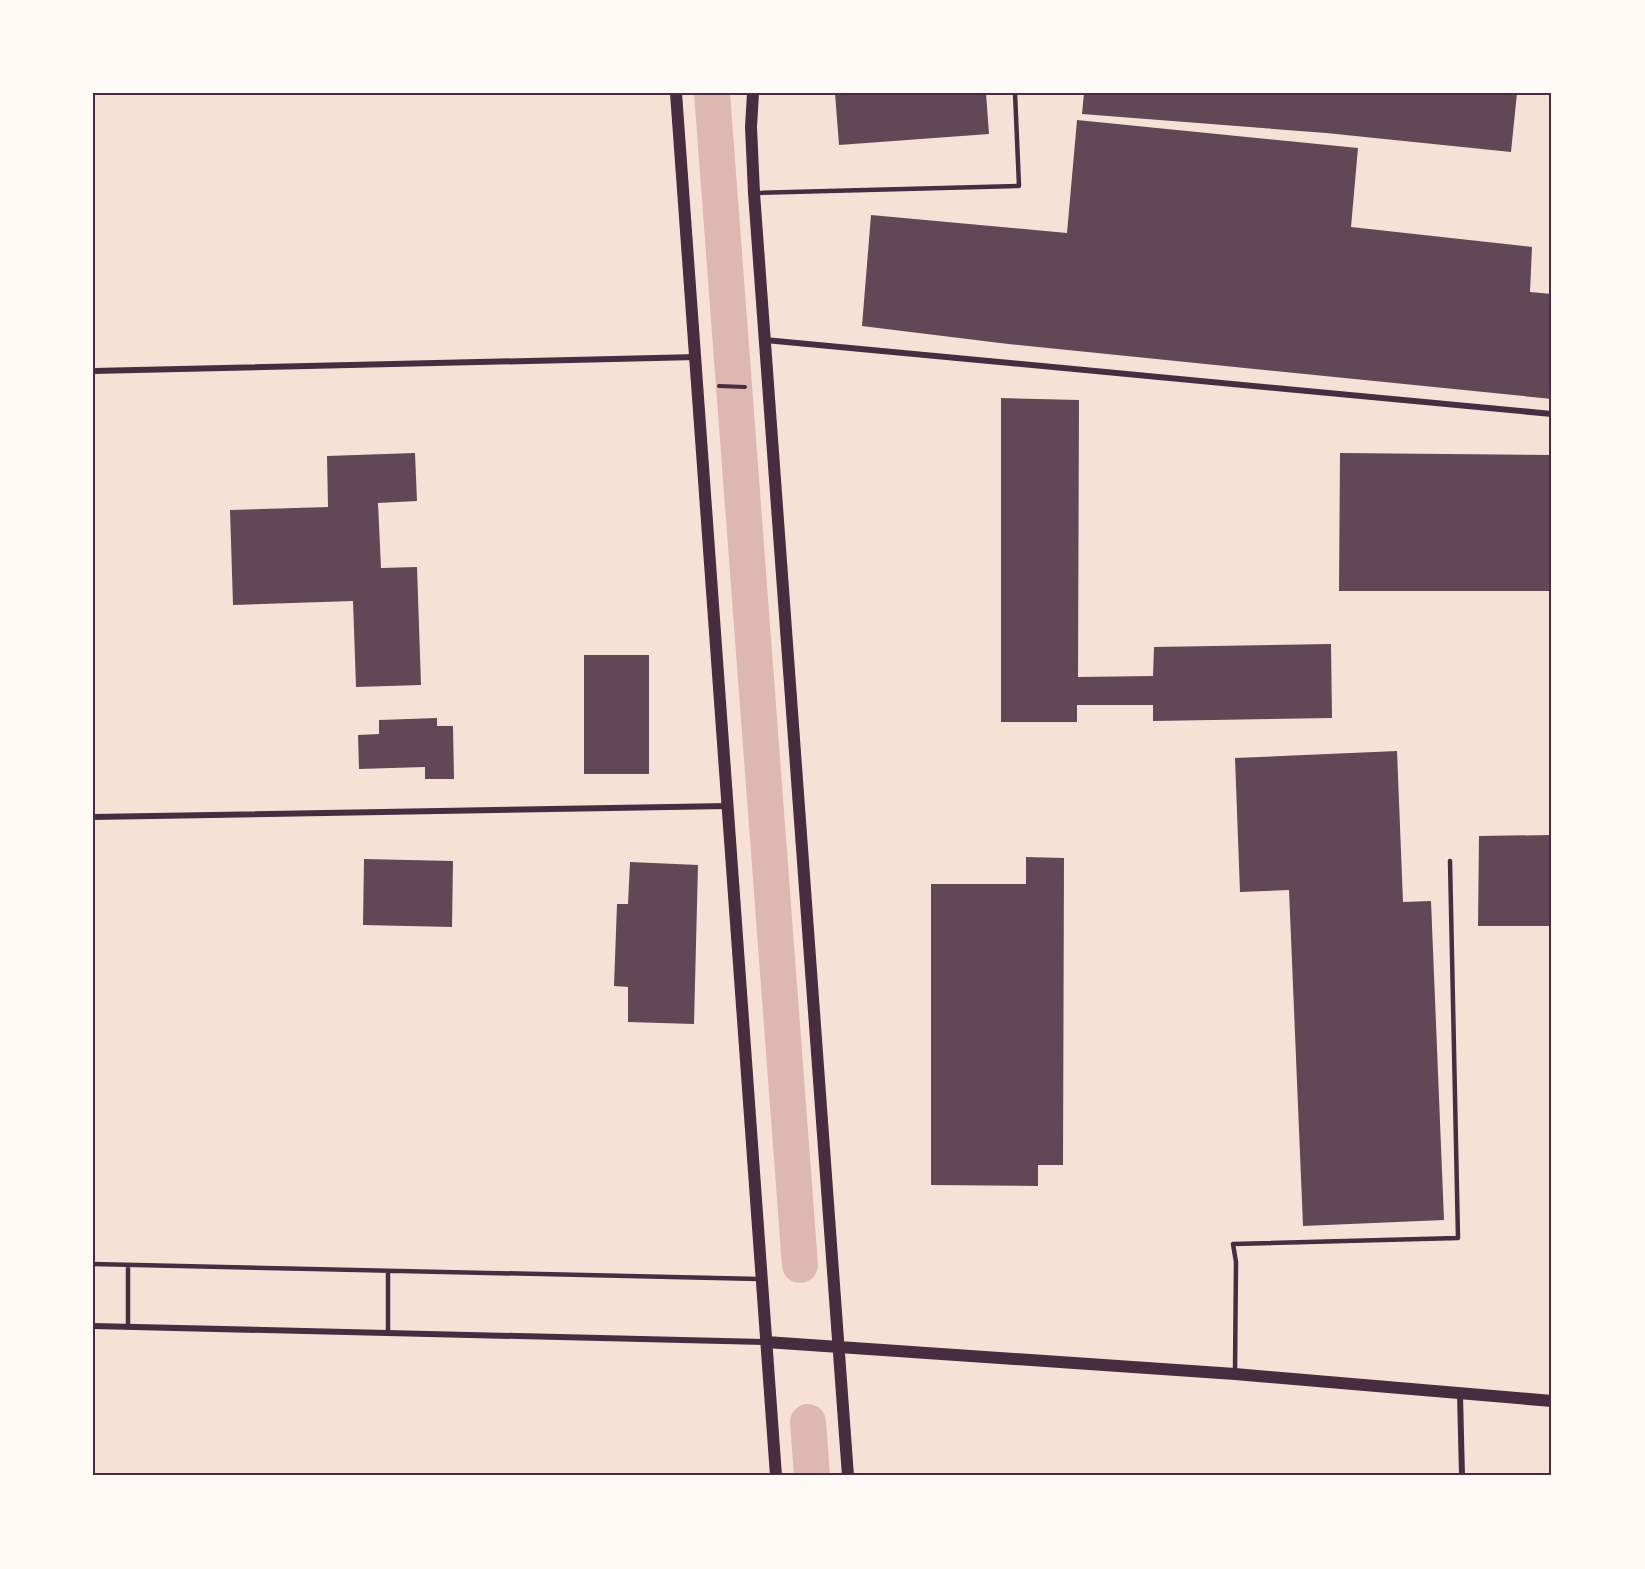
<svg xmlns="http://www.w3.org/2000/svg" width="1645" height="1569" viewBox="0 0 1645 1569" font-family="Barlow,sans-serif">
<style>
.lines{fill:none;stroke-linecap:round;stroke-linejoin:round}
.canal{stroke:#dcb8b0;stroke-width:36}
.building{fill:#644757}
.path{stroke:#4a2c40;stroke-width:4}
.service{stroke:#4a2c40;stroke-width:4.5}
.minor{stroke:#4a2c40;stroke-width:6}
.secondary{stroke:#4a2c40;stroke-width:12}
.neatline{fill:none;stroke:#4a2c40;stroke-width:2}
</style>
<rect width="100%" height="100%" fill="#f7e1d7"/>
<g class="lines">
<path class="canal" d="M712 93 800 1265
M808 1422 812 1476"/>
</g>
<path class="building" d="M835 93H986L989 134 839 145Z
M1084 93H1517L1511 152 1326 133 1082 114Z
M1077 120 1358 148 1351 227 1532 247 1530 292 1552 294V399L1008 344 862 326 871 215 1067 233Z
M1001 398 1079 400 1078 677 1153 676 1154 647 1331 644 1332 718 1153 721V705H1077V722H1001Z
M415 453 417 501 378 503 381 568 417 567 421 685 356 687 353 601 233 605 230 510 328 507 327 456Z
M1340 453 1552 455V591H1339Z
M584 655H649V774H584Z
M437 718V726H453L454 779H425V767L359 769 358 735 379 734V720Z
M1397 751 1403 902 1431 901 1444 1220 1303 1226 1289 890 1240 892 1235 758Z
M1552 835V913L1549 926H1478L1479 836Z
M1026 857 1064 858 1063 1165H1038V1186L931 1185V884H1026Z
M364 859 453 861 452 927 363 925Z
M630 862 698 865 694 1024 628 1022V987L614 986 617 904H628Z"/>
<g class="lines">
<path class="path" d="M719 386 745 387"/>
<path class="service" d="M754 193 1019 186 1015 93
M93 1264 759 1279
M388 1271V1333
M128 1327V1265
M1235 1372 1236 1262 1233 1244 1458 1238 1450 861"/>
<path class="minor" d="M765 340 1552 414
M93 371 697 357
M93 817 728 806
M93 1326 766 1342
M1460 1394 1462 1476"/>
<path class="secondary" d="M676 93 776 1476
M753 93 751 127 754 193 848 1476
M766 1342 1235 1374 1552 1401"/>
</g>
<rect width="1645" height="1569" fill="none" stroke="#fffaf5" stroke-width="189"/>
<rect x="94" y="94" width="1456" height="1380" class="neatline"/>
</svg>
